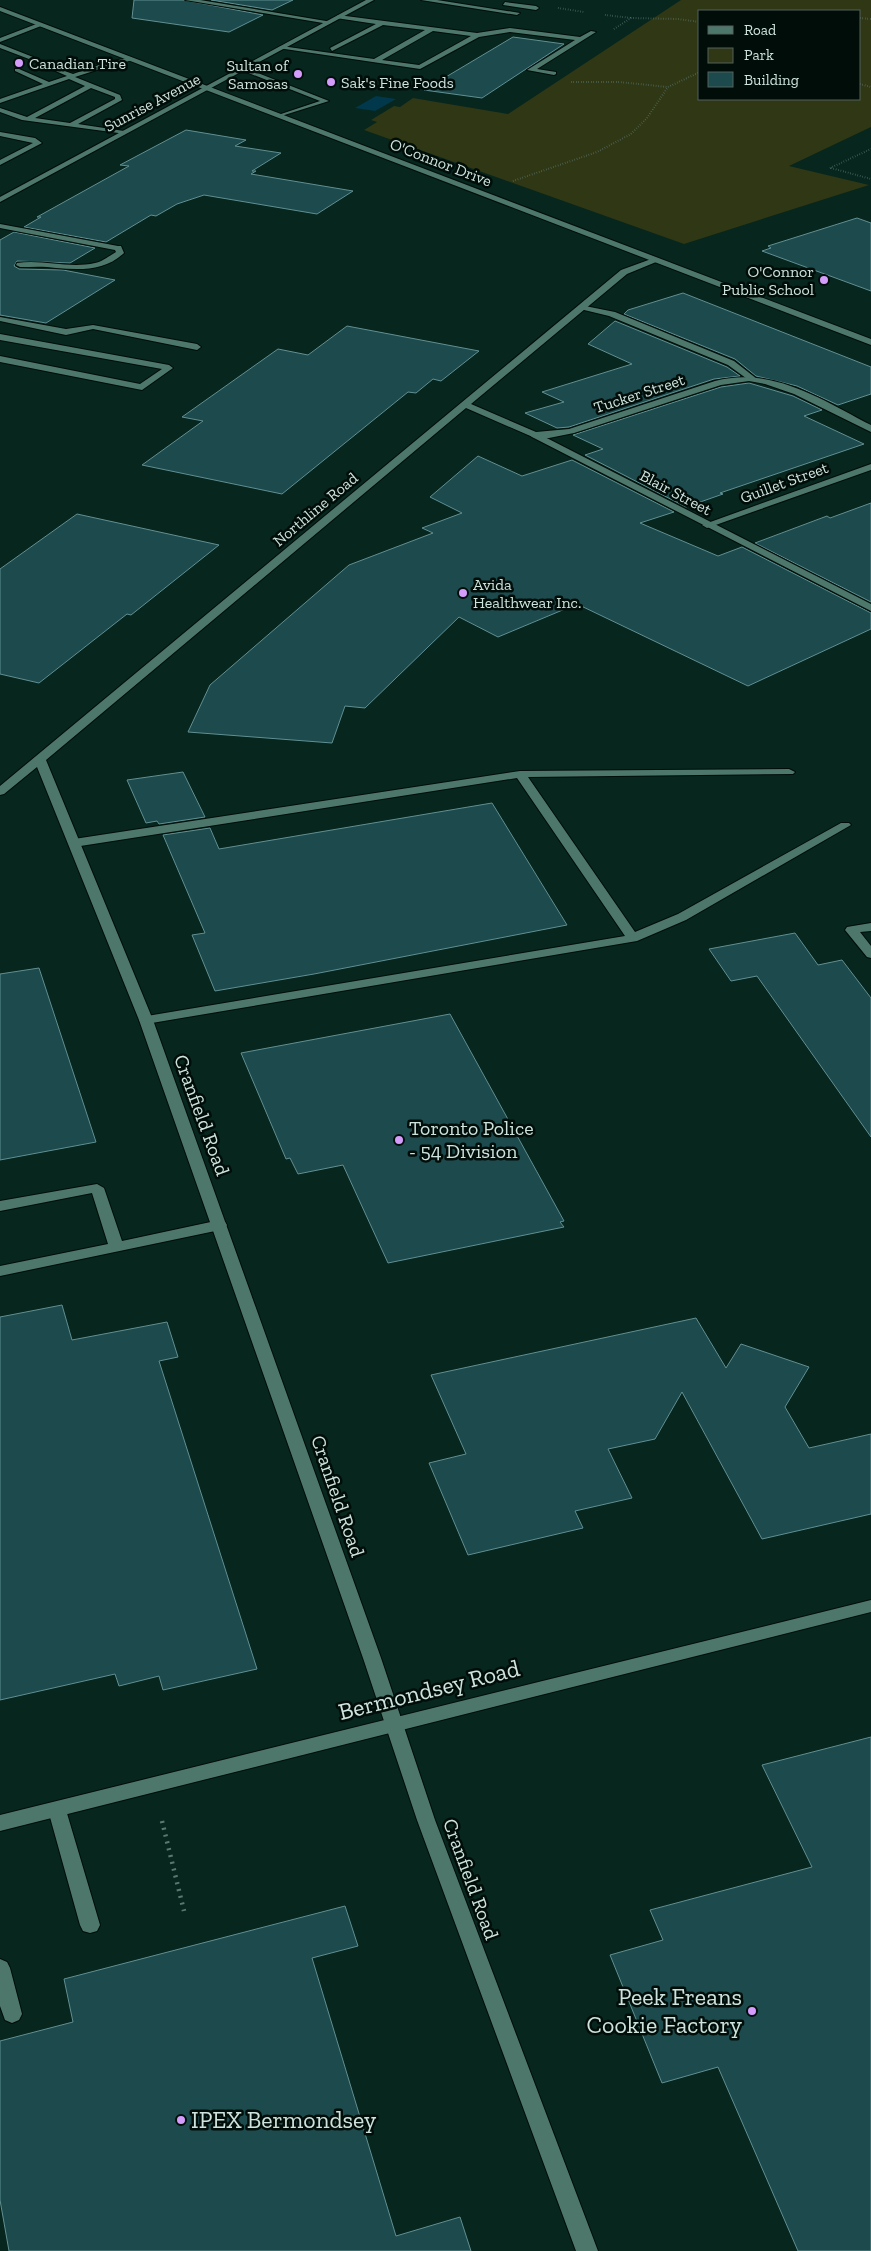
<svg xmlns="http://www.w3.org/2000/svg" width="871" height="2251" viewBox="0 0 871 2251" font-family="'Zilla Slab',serif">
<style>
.green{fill:#2f3715;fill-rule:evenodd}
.water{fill:#01384b}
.building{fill:#1d4a4d;stroke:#618f92}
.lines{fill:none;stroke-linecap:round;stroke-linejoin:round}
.service-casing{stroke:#000d09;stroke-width:2}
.minor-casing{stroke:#000d09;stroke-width:2}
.tertiary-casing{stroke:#000d09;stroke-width:2}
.secondary-casing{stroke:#000d09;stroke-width:2}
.path-far1{stroke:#5c7770;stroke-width:2;stroke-dasharray:0.5 2;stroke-linecap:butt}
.path{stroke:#5c7770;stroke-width:4.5;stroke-dasharray:2 5;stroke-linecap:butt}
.service{fill:#4e776b;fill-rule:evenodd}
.minor{fill:#4e776b;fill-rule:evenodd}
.tertiary{fill:#4e776b;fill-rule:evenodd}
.secondary{fill:#4e776b;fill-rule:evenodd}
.poi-dot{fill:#d49cfb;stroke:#010d09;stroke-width:2}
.labels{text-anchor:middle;stroke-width:5;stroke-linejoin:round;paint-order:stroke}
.far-poi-label{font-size:16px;fill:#cee3dd;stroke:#010d09;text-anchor:start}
.far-street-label{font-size:16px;fill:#cee3dd;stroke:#010d09}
.street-label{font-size:20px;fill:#cee3dd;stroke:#010d09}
.poi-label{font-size:20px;fill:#cee3dd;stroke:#010d09;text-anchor:start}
.near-street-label{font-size:24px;fill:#cee3dd;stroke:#010d09}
.near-poi-label{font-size:24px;fill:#cee3dd;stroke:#010d09;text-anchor:end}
</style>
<rect width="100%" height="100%" fill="#06261e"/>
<path class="green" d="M681 0H871V127L789 166 869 185 684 244 364 130 377 122 371 120 394 106 400 107 413 98 508 114ZM700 11H860V99H700Z"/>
<path class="water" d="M376 96 396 99 375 111 355 108Z"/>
<path class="building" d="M134 0H183L263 15 229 32 132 18Z
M211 0H293L272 10Z
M513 37 564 44 482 98 424 90Z
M186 130 246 140 235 146 281 153 252 171H256L251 174 353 191 317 214 204 195 177 204 156 216 151 215 106 242 24 227 41 217H37L129 166 120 165Z
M857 218 871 223V291L762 251 771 248 768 246Z
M14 232 95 248 70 263 17 261 14 266 19 269 63 270 115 280 46 323 0 315V240Z
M683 293 871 367V394L838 405 797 386 756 376 735 359 624 314 628 310Z
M615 321 727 367 740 376 714 379 569 427 557 428 525 413 564 402 542 392 632 364 588 344Z
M347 326 479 351 441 381 433 379 416 393 408 392 282 494 142 465 203 421 182 417 278 349 308 355Z
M749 383 793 396 822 410 804 416 864 444 720 493 723 494 686 507 585 455 603 449 573 435 721 387Z
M478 456 522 476 572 460 674 512 640 523 718 556 742 547 871 613V629L748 686 577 604 498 637 459 617 365 708 345 706 332 743 188 732 210 685 349 565 433 533 422 528 462 513 430 497Z
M871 503V602L755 543 827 516 830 518Z
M77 514 219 545 131 615 127 614 39 683 0 674V569Z
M183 772 205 817 159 824 157 821 146 823 127 780Z
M492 803 567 925 314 974 215 991 192 935 205 933 163 835 210 828 219 849Z
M795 933 818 965 842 960 871 998V1137L757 976 731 981 709 949Z
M39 968 96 1142 0 1160V974Z
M450 1014 564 1221 560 1222 564 1227 388 1263 343 1165 298 1174 290 1158 286 1159 241 1053Z
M62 1305 72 1340 167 1322 178 1357 159 1361 257 1669 163 1690 159 1676 119 1686 115 1674 0 1700V1317Z
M696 1318 726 1368 741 1344 809 1367 785 1407 809 1448 871 1434V1514L762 1539 682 1392 655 1439 608 1449 632 1498 575 1511 583 1528 468 1555 429 1463 466 1454 431 1375Z
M871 1737V2251H798L718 2067 662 2083 610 1955 663 1940 650 1910 812 1867 762 1765Z
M345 1906 358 1946 312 1958 396 2236 460 2217 471 2251H9L0 2200V2041L73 2022 64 1979Z"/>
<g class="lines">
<g class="service-casing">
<path id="service" d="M185 0H200L332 22 329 24Z
M421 0H437L520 13 517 15Z
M505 2 536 6 539 8 536 10 503 5Z
M338 15 477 33 510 28 580 37 591 31 596 32 537 69 556 72V74L554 75 527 70 575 40 510 32 479 37 420 69 278 48 281 46 374 59 425 30 383 25 332 51 330 48 376 24 336 18ZM433 31 471 36 419 65 382 60Z
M39 23 41 26 0 42V38Z
M0 44 33 57 34 58 29 59 0 48Z
M131 57 133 60 106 67 75 77 120 95 122 100 78 124 124 131 126 132V134L22 120 0 112V108L27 117 85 86 69 79 0 103V99L43 84 15 71V69H19L49 82 67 76 42 65V63L73 74 102 64ZM91 88 115 97V99L70 123 35 118Z
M241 68H245L329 101 278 117V115L320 101 241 70Z
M0 132 35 138 42 143 0 165V160L33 143 0 136Z
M0 224 118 246H121L124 253C105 271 81 270 56 268 44 266 32 267 20 267L16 265 17 263C43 259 69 269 95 263 102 262 109 256 116 252L115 250 0 228Z
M580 305 615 312 734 361 757 379 750 381 728 365 609 316 580 309Z
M0 317 66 329 93 325 197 344 201 347 197 350 93 329 66 335 0 321Z
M0 334 169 365 173 368 142 390 0 362V356L140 384 162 369 0 340Z
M535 432 871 604V611L532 437 530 435Z
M789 769 795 772 793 774 528 777 635 932 678 914 841 823H849L851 825 686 920 637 941 146 1024 141 1023 139 1020 141 1017 625 936 517 778 74 847 68 843 74 839 520 771Z
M871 923V931L860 932 871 946V958L867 957 845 930 847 927Z
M97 1184 104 1188 122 1241 220 1220 225 1222 227 1225 225 1228 220 1230 0 1276V1266L108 1244 92 1193 0 1211V1201Z
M57 1802 64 1805 66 1810 100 1925 97 1931 90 1933 83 1931 80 1925 48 1810 50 1805Z
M0 1959 7 1962 10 1968 22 2014 19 2020 12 2023 5 2020 0 2006Z"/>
</g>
<g class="minor-casing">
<path id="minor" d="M366 0H374L0 202V197Z
M654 258 661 260 627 274 471 404 536 432 569 429 715 381C773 366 822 400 871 425V432L794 394 765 384 749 381 721 385 574 433 549 438H535L466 408 46 760 153 1020 381 1658 435 1820 598 2251H576L417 1820 363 1658 139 1020 37 767 4 794 0 795V786L621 270Z
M871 464V470L710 527 707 528 702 525Z"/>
</g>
<g class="tertiary-casing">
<path id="tertiary" d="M871 1600V1612L0 1831V1815Z"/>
</g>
<g class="secondary-casing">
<path id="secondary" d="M0 7 871 339V345L0 11Z"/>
</g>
<path class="path-far1" d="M558 8 584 12
M605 15 631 18
M860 18 871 19
M614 29 631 18 678 19 700 22
M571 82H619L667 87
M860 84 871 87
M830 168 871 149
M831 168 871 179
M513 181 597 152 631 134 647 118 668 87 700 72"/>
<path class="path" d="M162 1821 184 1911"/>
<use href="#service" class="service"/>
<use href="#minor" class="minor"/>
<use href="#tertiary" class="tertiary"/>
<use href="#secondary" class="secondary"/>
</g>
<g class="poi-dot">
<circle cx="19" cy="63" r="5"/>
<circle cx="298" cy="74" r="5"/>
<circle cx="331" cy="82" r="5"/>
<circle cx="824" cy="280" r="5"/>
<circle cx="463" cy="593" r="5"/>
<circle cx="399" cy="1140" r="5"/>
<circle cx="752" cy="2011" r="5"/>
<circle cx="181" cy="2120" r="5"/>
</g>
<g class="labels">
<g class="far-poi-label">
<text x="29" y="69">Canadian Tire</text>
<text x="288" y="71" text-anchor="end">Sultan of<tspan x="288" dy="18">Samosas</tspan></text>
<text x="341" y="88">Sak's Fine Foods</text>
<text x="814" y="277" text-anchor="end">O'Connor<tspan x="814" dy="18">Public School</tspan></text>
<text x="473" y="590">Avida<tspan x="473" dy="18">Healthwear Inc.</tspan></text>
</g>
<g class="far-street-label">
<text transform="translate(152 102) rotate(-28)" y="6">Sunrise Avenue</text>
<text transform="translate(441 162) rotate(21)" y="6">O'Connor Drive</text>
<text transform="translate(639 393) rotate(-18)" y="6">Tucker Street</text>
<text transform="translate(784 482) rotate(-20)" y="6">Guillet Street</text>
<text transform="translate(676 492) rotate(28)" y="6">Blair Street</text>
<text transform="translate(315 509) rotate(-40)" y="6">Northline Road</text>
</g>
<g class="street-label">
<text transform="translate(202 1115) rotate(70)" y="7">Cranfield Road</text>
<text transform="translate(338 1496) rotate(71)" y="7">Cranfield Road</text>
<text transform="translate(471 1879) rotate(70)" y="7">Cranfield Road</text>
</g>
<g class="poi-label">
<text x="409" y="1135">Toronto Police<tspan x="409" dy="23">- 54 Division</tspan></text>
</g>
<g class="near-street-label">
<text transform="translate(429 1690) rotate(-14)" y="8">Bermondsey Road</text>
</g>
<g class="near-poi-label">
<text x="742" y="2005">Peek Freans<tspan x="742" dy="28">Cookie Factory</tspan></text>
<text x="191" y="2128" text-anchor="start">IPEX Bermondsey</text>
</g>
</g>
<rect x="698" y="10" width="162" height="90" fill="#010d09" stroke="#53635e"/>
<rect x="708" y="26" width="25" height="8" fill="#4e776b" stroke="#53635e"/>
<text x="744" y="35" font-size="15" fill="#cee3dd">Road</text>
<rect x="708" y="48" width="25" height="15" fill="#2f3715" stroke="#53635e"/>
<text x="744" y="60" font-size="15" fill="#cee3dd">Park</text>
<rect x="708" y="72" width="25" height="15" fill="#1d4a4d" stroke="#53635e"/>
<text x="744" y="85" font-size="15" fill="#cee3dd">Building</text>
</svg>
